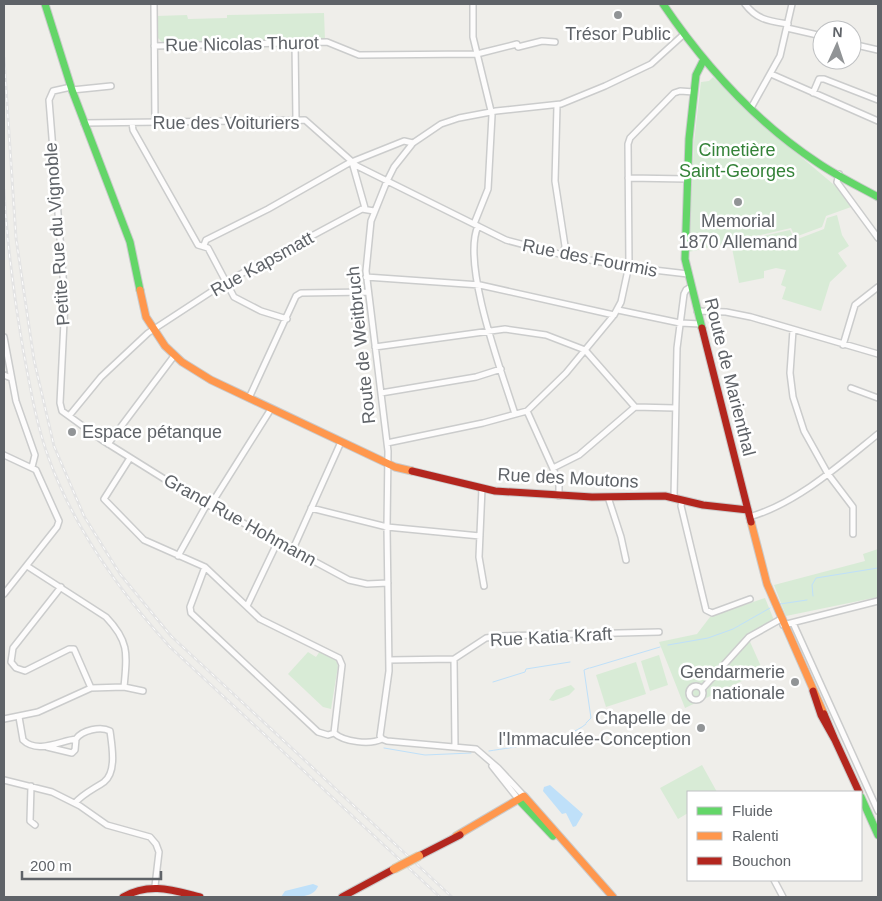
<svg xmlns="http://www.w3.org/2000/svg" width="882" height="901" viewBox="0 0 882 901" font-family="Helvetica,sans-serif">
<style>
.green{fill:#d8ebd6}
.water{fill:#bfe0f9}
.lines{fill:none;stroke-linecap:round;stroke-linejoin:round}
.stream{stroke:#bfe0f9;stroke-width:1}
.street-casing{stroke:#cbcccc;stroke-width:8}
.fast-casing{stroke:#cacacb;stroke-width:9}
.slow-casing{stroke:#cacacb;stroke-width:9}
.jam-casing{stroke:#cacacb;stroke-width:9}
.street{stroke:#fdfcfc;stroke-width:5}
.fast{stroke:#63d668;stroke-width:7}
.slow{stroke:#ff974d;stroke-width:7}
.jam{stroke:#b3261e;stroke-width:7}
.rail-casing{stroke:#e4e4e4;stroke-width:3}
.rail{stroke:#fff;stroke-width:1;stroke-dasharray:4;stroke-linecap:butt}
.slow-bridge-casing{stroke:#d7ceb8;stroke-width:10;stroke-linecap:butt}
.slow-bridge{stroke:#ff974d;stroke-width:8}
.poi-dot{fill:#919496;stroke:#fff;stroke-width:2}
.labels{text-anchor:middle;stroke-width:5;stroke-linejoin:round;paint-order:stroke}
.poi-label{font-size:18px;fill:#5f6368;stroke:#fff}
.street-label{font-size:18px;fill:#5f6368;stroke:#fff}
.park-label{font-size:18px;fill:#348238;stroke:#fff}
</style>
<rect width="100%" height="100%" fill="#efeeea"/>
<path class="green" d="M324 13 325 40 163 43 157 37 156 16 187 15 188 19 227 18V15Z
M713 77 756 119 839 189 851 207 826 216 822 227 795 237 791 228 689 252 694 142 701 82 709 81Z
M837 215 842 235 849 246 838 253 847 266 830 282 821 311 782 299 786 287 781 285 786 270 776 268 764 271V278L739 283 731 243 790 230 795 240 824 229 827 218Z
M878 549V597L786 616 774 585 865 561 863 554Z
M765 598 774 620 747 635 763 671 685 708 659 642 697 634 710 617Z
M320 651 336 660 338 666 331 709 323 707 288 674 308 652 316 657Z
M659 655 668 685 650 691 641 661Z
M636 662 646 694 606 707 596 675Z
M571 685 575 689 569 695 553 701 549 700 556 690Z
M702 765 717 792H688V813L678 819 660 788Z"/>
<path class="water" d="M550 785 583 814 576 826 573 827 566 813 562 814 543 791 544 787Z
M313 884 318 886C314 899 292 897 281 897L285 891Z"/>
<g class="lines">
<path class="stream" d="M813 596 812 585 816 578 878 568
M780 604 807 600
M668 645 708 638 733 629 770 608
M590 668 660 647
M493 682 525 672 526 669 570 662
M586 723 591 718 584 670 589 668
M384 748 425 755 471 753
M489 751C514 747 566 741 586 724"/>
<g class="street-casing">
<path id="street" d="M154 4 155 123
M473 4V37L492 115 488 189 474 224
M745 4C757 20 769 21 788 24
M787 28 822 36
M295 43 296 120
M852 44 878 50
M154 46 327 42 359 55 477 54 517 44 518 47 542 41 555 42
M771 74 878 121
M71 87 53 91 49 100 65 301 60 403 62 411 102 440 182 490 349 580 367 584 388 583
M72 90 111 86
M813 93 819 79H824L878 100
M557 106 555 181 565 246 563 255
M751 108 780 56 792 4
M84 123 305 120 357 166 506 240 563 255 628 267 688 274
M132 123 133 130 198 245 208 248 234 297 261 311 287 319
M352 162 365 208
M839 174 837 182 878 238
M628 178 688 179
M478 226C461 264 502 373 515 414
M204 245 206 240 268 209 349 163 404 141 413 143
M366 277 480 285 614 315
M618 310 680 323 701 324
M697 311 726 312 751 317 878 354
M793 330 790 373 793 397 804 431 828 474 853 507V534
M4 337 16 401 35 455 32 467
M843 345 855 305 878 287
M375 347 505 329 546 335 585 350 635 407
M4 375 11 378
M851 388 878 398
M381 393 476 377 501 369
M249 398 296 296 301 293 368 292
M527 411 559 482V496
M69 416 101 377 148 333 226 282 362 209 374 211
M387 443 483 423 527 411 566 373 614 315 621 302 629 265 628 144 630 138 674 93 680 91 694 92
M108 444 174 356
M4 455 36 470 59 521 57 527 4 594
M130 458 104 499 144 540 205 567 260 619 339 658 342 665 334 733
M553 468 579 455 635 407 675 408
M482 488 479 557 484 586
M608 497 621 537 626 560
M674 498 677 348 684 294 686 290 691 287
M682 501 681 506 706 610 712 613 750 599
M210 506 271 409
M311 508 387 527 480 536
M749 517C796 504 841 464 878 434
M293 549 341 442
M178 556 207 504
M27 566 106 617C130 642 127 655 124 687
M205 567 190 607 191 613 318 732 328 735 334 733
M61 587 13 648 11 662 16 668 25 671 69 649H74L91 688
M247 606 278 541
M793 623 878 811
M783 625 878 601
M454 659 455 747
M389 660 454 659 486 638 500 636 659 632
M689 693a7 7 0 1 1 14 0a7 7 0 1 1-14 0Z
M702 689 749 637 781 619
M19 717 23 740C37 754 60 741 76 739 82 730 101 726 110 731 112 746 117 772 104 782 94 789 84 793 75 803
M4 719 38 712 91 688 124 687 143 691
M334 733C344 742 370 745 382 739
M382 739 380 736 389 671 387 527 388 451 366 271 371 221 387 181 394 167 413 143 441 124 459 118 496 111 561 104 605 86 651 64 683 35
M382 739 387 741 476 749 498 768 524 796
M47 747 72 753 75 750 76 739
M492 766 519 800
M4 780 52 792 80 806 107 825 150 837 156 844 159 852 155 886
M31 786 30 821 35 825
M774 880 783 897"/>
</g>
<g class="fast-casing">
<path id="fast" d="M45 4 72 90 130 242 140 290
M663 4C705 66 756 122 818 163 837 176 858 186 878 197
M702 328 685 259 689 139 696 75 703 61
M861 797 878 835
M519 800 553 836"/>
</g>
<g class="slow-casing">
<path id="slow" d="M140 290 146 317 165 346 182 362 211 380 395 467 412 471
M751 522 767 584 824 714
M456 836 524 796 613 897"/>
</g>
<g class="jam-casing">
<path id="jam" d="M702 328 751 522
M412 471 495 491 592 497 665 496 703 505 748 510
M813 691 821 715 835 740 824 714
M835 740 859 792
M419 856 460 835
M123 897C150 882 172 890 200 897
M342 897 394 869"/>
</g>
<use href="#street" class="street"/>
<use href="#fast" class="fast"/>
<use href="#slow" class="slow"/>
<use href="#jam" class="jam"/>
<g class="rail-casing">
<path id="rail" d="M4 58 16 238 34 360 54 446 84 516 120 574 171 636 452 897
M4 190C7 244 14 296 23 349 30 386 36 424 49 459 75 530 120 592 170 647L440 897"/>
</g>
<use href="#rail" class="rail"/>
<g class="slow-bridge-casing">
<path id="slow-bridge" d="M394 869 419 856"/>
</g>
<use href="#slow-bridge" class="slow-bridge"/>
</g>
<g class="poi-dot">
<circle cx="618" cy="15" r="5"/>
<circle cx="738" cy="202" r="5"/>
<circle cx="72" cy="432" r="5"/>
<circle cx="795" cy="682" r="5"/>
<circle cx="701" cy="728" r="5"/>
</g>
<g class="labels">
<g class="poi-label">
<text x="618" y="40">Trésor Public</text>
<text x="738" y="227">Memorial<tspan x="738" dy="21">1870 Allemand</tspan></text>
<text x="82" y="438" text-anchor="start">Espace pétanque</text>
<text x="785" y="678" text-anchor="end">Gendarmerie<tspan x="785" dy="21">nationale</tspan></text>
<text x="691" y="724" text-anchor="end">Chapelle de<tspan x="691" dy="21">l'Immaculée-Conception</tspan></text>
</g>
<g class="street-label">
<text transform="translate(242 44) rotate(-1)" y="6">Rue Nicolas Thurot</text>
<text x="226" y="129">Rue des Voituriers</text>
<text transform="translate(57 234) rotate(-94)" y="6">Petite Rue du Vignoble</text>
<text transform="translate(590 258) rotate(11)" y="6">Rue des Fourmis</text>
<text transform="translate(262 264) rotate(-29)" y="6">Rue Kapsmatt</text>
<text transform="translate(361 345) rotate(-96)" y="6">Route de Weitbruch</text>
<text transform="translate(730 377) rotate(76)" y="6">Route de Marienthal</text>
<text transform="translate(568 478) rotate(3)" y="6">Rue des Moutons</text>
<text transform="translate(240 520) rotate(29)" y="6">Grand Rue Hohmann</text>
<text transform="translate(551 637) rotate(-3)" y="6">Rue Katia Kraft</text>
</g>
<g class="park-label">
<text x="737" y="156">Cimetière<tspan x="737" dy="21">Saint-Georges</tspan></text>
</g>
</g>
<rect width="882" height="901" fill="none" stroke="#5f6368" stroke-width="10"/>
<rect x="687" y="791" width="175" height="90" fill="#ffffff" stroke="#bfc1c3"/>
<rect x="697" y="807" width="25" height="8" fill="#63d668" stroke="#bfc1c3"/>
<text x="732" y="816" font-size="15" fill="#5f6368">Fluide</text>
<rect x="697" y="832" width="25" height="8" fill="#ff974d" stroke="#bfc1c3"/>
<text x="732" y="841" font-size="15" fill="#5f6368">Ralenti</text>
<rect x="697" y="857" width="25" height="8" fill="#b3261e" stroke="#bfc1c3"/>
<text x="732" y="866" font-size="15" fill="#5f6368">Bouchon</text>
<g transform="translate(837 45) rotate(3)"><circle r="24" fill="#ffffff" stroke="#bfc1c3"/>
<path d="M0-4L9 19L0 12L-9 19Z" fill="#919496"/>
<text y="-8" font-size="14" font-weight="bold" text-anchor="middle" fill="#5f6368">N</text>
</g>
<path d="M22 871v8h139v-8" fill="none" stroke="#5f6368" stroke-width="2.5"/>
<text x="30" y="871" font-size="15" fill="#5f6368" stroke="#ffffff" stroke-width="4" paint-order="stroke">200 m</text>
</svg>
